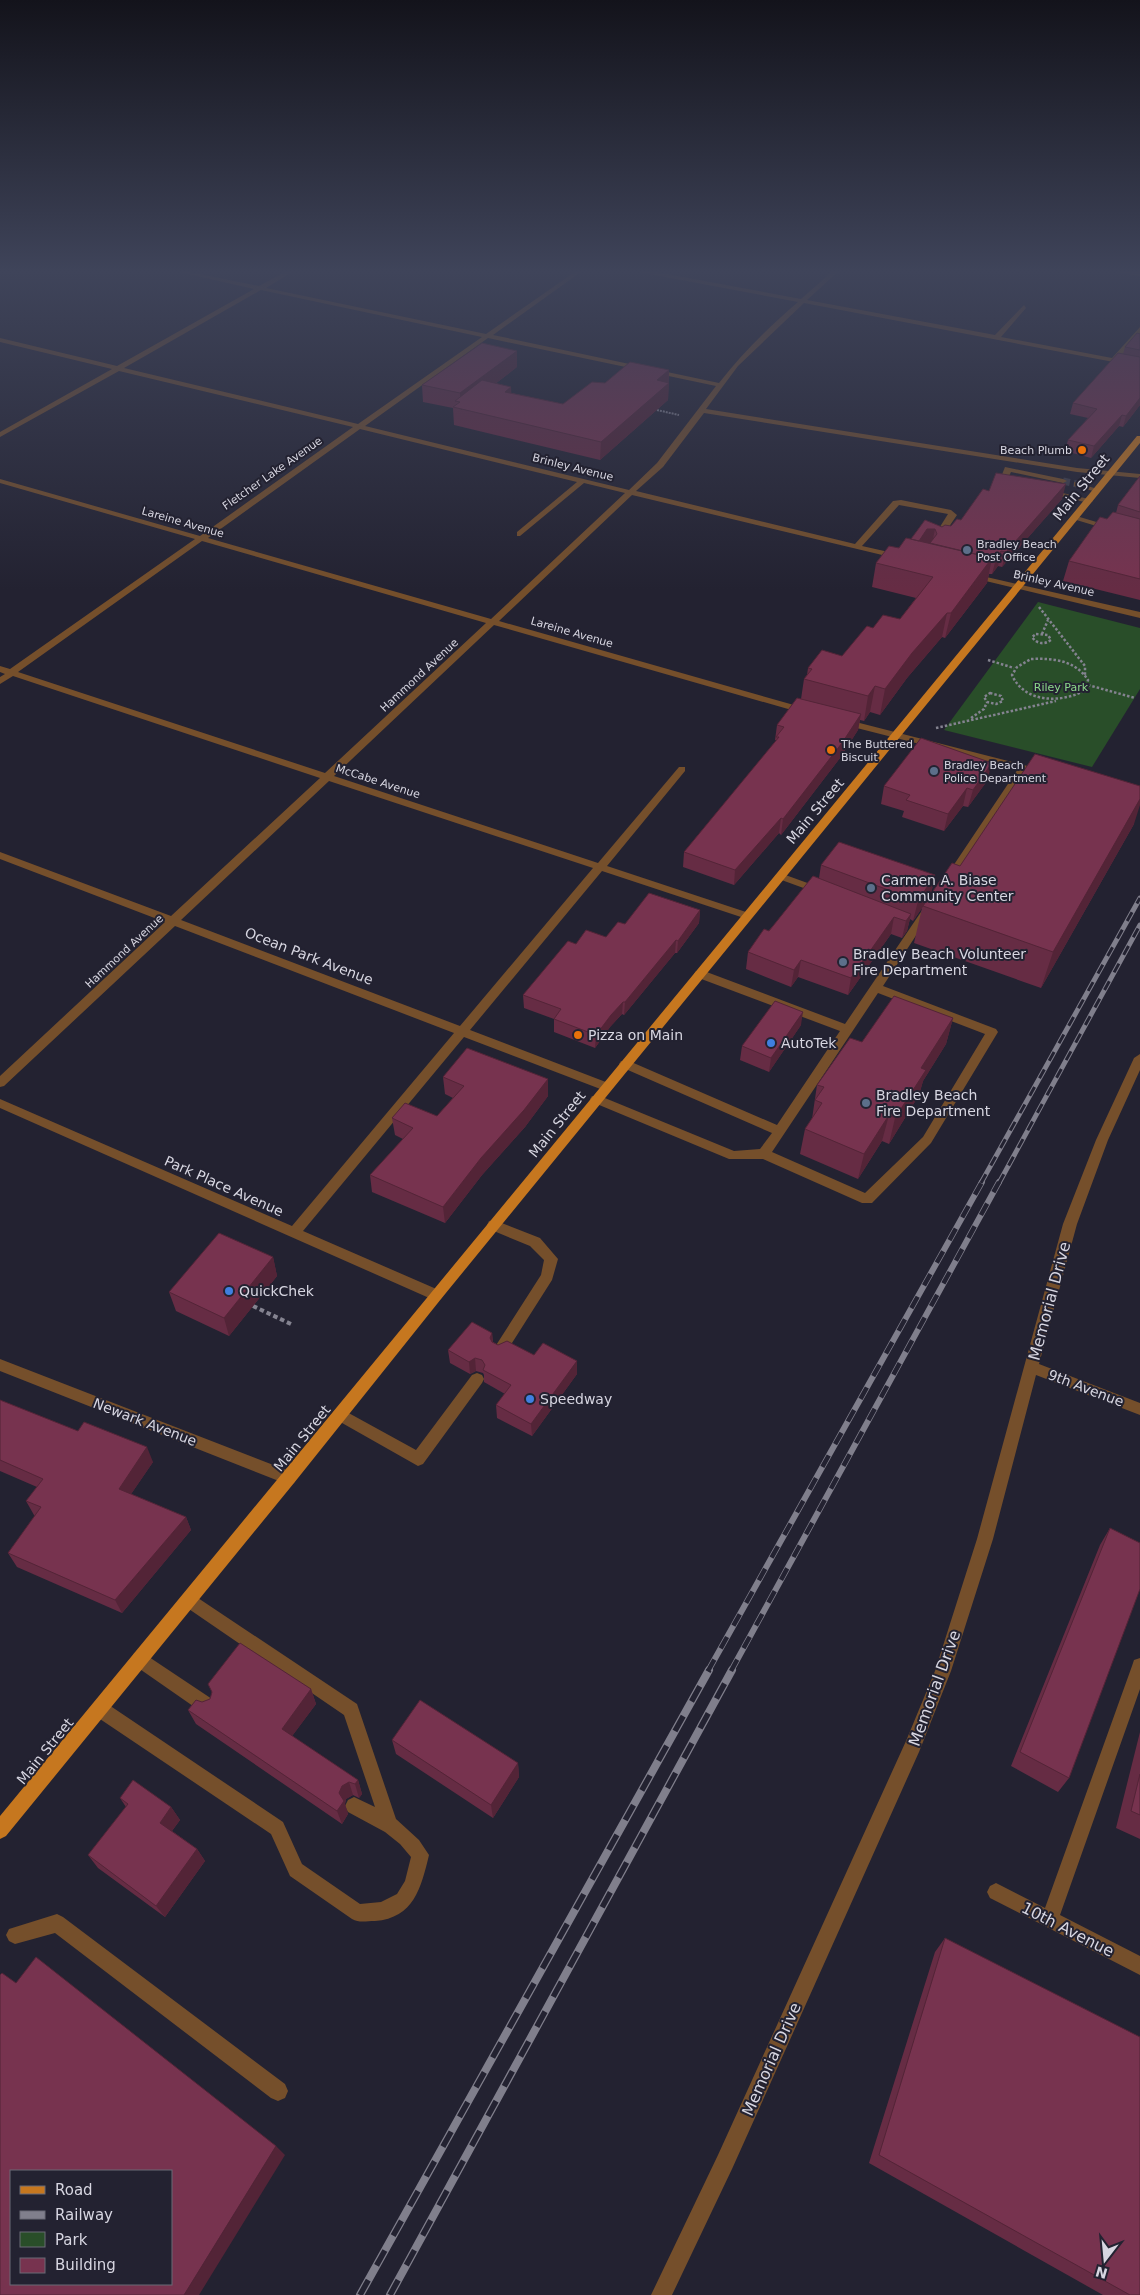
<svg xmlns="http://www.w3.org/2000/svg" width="1140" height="2295" viewBox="0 0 1140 2295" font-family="'DejaVu Sans',sans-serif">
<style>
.green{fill:#294e29}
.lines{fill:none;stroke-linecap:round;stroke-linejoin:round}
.minor-tunnel{stroke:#3e3d4b;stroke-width:7;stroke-dasharray:7 4;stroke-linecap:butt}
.path-far2{stroke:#848390;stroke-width:2;stroke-dasharray:2 1;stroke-linecap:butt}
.path-far1{stroke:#848390;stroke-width:2.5;stroke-dasharray:2.5 2;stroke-linecap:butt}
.path{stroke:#848390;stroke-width:4;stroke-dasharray:4.5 3;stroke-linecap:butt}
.minor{fill:#754f2b;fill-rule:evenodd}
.major{fill:#c6771f;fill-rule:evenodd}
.rail-far2-casing{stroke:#807f8c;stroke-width:5}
.rail-far1-casing{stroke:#807f8c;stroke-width:6}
.rail-casing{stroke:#807f8c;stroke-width:8}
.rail-far2{stroke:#232231;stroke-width:3;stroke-dasharray:10;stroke-linecap:butt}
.rail-far1{stroke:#232231;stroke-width:4.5;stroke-dasharray:13;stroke-linecap:butt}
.rail{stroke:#232231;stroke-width:5.5;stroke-dasharray:17;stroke-linecap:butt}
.wall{fill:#662c44}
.shaded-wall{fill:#532437}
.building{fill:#77334f;stroke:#532437;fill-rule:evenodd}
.food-dot{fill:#e8710a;stroke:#232231;stroke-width:2}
.service-dot{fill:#5c6f8a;stroke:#232231;stroke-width:2}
.shop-dot{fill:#3f7fe0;stroke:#232231;stroke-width:2}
.labels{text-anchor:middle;stroke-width:4;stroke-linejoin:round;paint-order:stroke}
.far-poi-label{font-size:11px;fill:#d7d6e1;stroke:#232231;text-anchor:start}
.far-street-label{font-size:11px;fill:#d7d6e1;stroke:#232231}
.far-park-label{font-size:11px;fill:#8dd98b;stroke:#232231}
.street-label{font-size:14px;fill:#d7d6e1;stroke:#232231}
.poi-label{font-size:14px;fill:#d7d6e1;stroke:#232231;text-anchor:start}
.near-street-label{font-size:16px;fill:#d7d6e1;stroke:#232231}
</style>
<rect width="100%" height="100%" fill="#232231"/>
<path class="green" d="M1038 602 1140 628V689L1092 767 944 730Z"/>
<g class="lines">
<path class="minor-tunnel" d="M1063 481 1077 484"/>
<path class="path-far2" d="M657 410 679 415"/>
<path class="path-far1" d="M1039 607 1085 666V675
M1036 634 1048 635 1051 640C1044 645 1037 644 1032 637Z
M1042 634 1048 620
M1031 659C1053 658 1075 660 1088 680L1086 690C1062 703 1025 704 1012 675L1017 667Z
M988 660 1014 668
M1088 685 1135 698
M990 693 1001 696 1003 701 996 704 987 702 984 697Z
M971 718 984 709 987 702
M936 728 1056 701"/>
<path class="path" d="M253 1306 293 1325"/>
<path class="minor" d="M166 269H175L259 286 290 269H297L266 288 486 334 579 269H585L493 335 719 383C742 353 769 327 798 302L633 271 630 269H640L801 299 835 269H841L807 300 995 335 1024 305 1026 308 1001 337 1112 358 1140 327V333L1119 359 1140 363V367L804 303 738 366 706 409 1077 468 1140 474V478L1077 472 704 413 663 467 636 491 855 544 893 501 901 500 951 510 957 515 940 540H937L933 538 948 514 899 505 862 546 902 555V559H899L632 495 499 621 808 709V713H802L494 625 334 776 598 863 679 767H685V771L607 866 752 914 753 916 748 920 744 918 602 871 470 1030 611 1084 613 1087 611 1090H603L464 1037 303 1231 441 1291 443 1295 441 1299 436 1301 0 1108V1099L292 1226 454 1033 175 926 4 1086 0 1087V1076L165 922 0 859V852L171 916 320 778 13 676 0 684V677L5 674 0 672V666L10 669 195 539 0 483V479L200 536 353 427 119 371 0 437V432L112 369 0 342V338L117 366 254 289ZM261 290 482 337 358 424 124 368ZM488 338 716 386 657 463 629 490 365 426ZM360 429 577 482 517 532V536H520L584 483 625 493 491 619 208 538ZM202 541 486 623 325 773 18 672ZM329 781 593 868 460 1026 181 920Z
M1105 269 1140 272V276L1108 271Z
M1005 467 1063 479 1067 481 1063 483 1011 472 1007 480 1015 483C1011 487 1002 486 999 482Z
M1074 482 1101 490 1097 492 1074 486Z
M1045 489 1089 499 1093 501 1089 503 1045 493Z
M1073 515 1140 535V539L1073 519Z
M969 573 1140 612V618L969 577Z
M844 719 1043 770 1045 772 1040 775 1027 771 954 880 950 881 945 878 1018 769 841 724 839 722Z
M780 873 824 889 825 891 820 894 776 878 775 876Z
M927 907 932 911 883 986 996 1029 998 1032 931 1143 872 1203H862L763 1159H729L592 1102 590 1099 592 1096H600L734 1151 760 1149 772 1133 621 1067 619 1064 621 1061H629L777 1125 840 1031 696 977 694 974 696 971H704L845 1024 923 909ZM878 993 985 1034 923 1137 865 1193 772 1152Z
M1140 1054V1070L1108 1140 1077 1224 1039 1364 1140 1403V1415L1036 1375 993 1539 951 1671 919 1752 732 2169 672 2295H651L718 2155 906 1741 935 1671 977 1539 1063 1224 1096 1140 1134 1058Z
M494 1220 540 1238 558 1259 552 1280 505 1354 500 1356 495 1354 493 1350 541 1275 544 1260 530 1246 489 1229 487 1225 489 1221Z
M0 1359 294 1473 296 1478 294 1483 289 1485 0 1371Z
M477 1373 482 1375 484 1379 482 1383 423 1464 418 1466 335 1419 333 1415 335 1411 340 1409 345 1411 416 1450 472 1375Z
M189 1592 357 1704 396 1819 419 1840 429 1855C421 1888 414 1918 375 1921 366 1921 359 1923 352 1919L290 1876 271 1834 94 1715 92 1709 94 1703 100 1701 106 1703 283 1822 302 1864 360 1904 381 1902 397 1894 405 1881 411 1857 400 1844 385 1832 348 1812 345 1806 348 1800 354 1797 375 1807 344 1715 183 1605 181 1600 183 1595Z
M140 1651 215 1701 217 1707 215 1713 209 1715 203 1713 134 1665 132 1659 134 1653Z
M1140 1658V1689L1060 1915 1140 1956V1975L990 1898 987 1892 990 1886 996 1883 1045 1908 1132 1666 1134 1660Z
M57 1914 63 1917 285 2084 288 2091 285 2098 278 2101 271 2098 55 1933 15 1944 9 1941 6 1935 9 1929Z"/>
<path class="major" d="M1137 436H1140V443L441 1299 294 1483 6 1836 0 1839V1816Z"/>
<g class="rail-far2-casing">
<path id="rail-far2" d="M981 1183 1140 898
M999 1183 1140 925"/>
</g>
<g class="rail-far1-casing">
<path id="rail-far1" d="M708 1671 982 1182
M731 1671 999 1182"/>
</g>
<g class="rail-casing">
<path id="rail" d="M360 2295 709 1670
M390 2295 732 1670"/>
</g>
<use href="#rail-far2" class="rail-far2"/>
<use href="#rail-far1" class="rail-far1"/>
<use href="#rail" class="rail"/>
</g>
<path class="wall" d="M1140 334V405L1123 427 1119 426 1091 458 1065 451 1068 440 1088 418 1070 414 1073 403 1123 354 1125 347Z
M517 367 495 384 511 393 563 404 605 383 669 370 668 400 600 460 454 425 453 408 423 402 422 385Z
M1140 476V600L1063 581 1069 561 1107 519 1116 513 1118 505Z
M989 491 1062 499 1002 567 998 566 992 574H989L987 583 945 638 942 637 907 678 880 715 870 712 864 721 860 720 858 730 840 758 781 835 779 833 734 885 683 867 684 852 776 741V740H775L777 725 801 699 804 679 807 675 808 668 842 656 873 628 900 619 916 598 872 587 876 563 911 539 925 520 942 527 951 526 961 520Z
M987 781 968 807 963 806 944 831 902 817 904 811 881 804 884 786Z
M1134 824 1041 988 914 943 922 908 913 921 910 919 907 931 902 938 891 934 848 995 798 977 791 987 746 969 748 952 819 878 821 865 935 875 931 894 960 866Z
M700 910 699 923 677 953H675L624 1015 622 1014 610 1027 595 1048 554 1032V1019L524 1008 523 995 576 944 606 937 625 924Z
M953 1018 946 1044 923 1081 919 1095 889 1144 882 1141 858 1179 800 1154 805 1129 812 1119 817 1085 862 1042Z
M801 1025 769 1072 740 1060 742 1046Z
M443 1077 548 1079V1096L525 1127 482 1175 445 1223 372 1192 370 1175 403 1139 395 1135 392 1118 437 1116 453 1098 445 1094Z
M273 1257 277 1276 229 1336 176 1311 169 1292Z
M492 1333 493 1342 498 1345 534 1355 577 1374 532 1436 497 1418 496 1405 505 1394 484 1382V1375L483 1373 476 1371 470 1374 450 1363 448 1350Z
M0 1400 153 1462 131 1494 186 1517 191 1530 122 1613 17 1567 8 1553 35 1516 34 1515 26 1501 37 1487 0 1471Z
M1110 1528 1069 1778 1058 1792 1011 1766 1100 1545Z
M311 1689 316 1704 292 1736 358 1780 362 1794 359 1798 353 1795 346 1799 345 1804 348 1814 342 1824 196 1724 188 1710 202 1702Z
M1140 1732V1839L1116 1828Z
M392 1740 518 1763 519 1777 493 1818 396 1754Z
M120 1798 171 1807 180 1820 172 1831 197 1849 205 1861 165 1917 98 1868 88 1855 126 1807Z
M945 1938 1140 2295H1103L869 2163 935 1952Z"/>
<path class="shaded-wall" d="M517 351V367L461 410 460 393Z
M669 370 668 384 669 383 668 400 600 460 601 442 657 380Z
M511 387 512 405 505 392Z
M1140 398V405L1123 427 1126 416Z
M1122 415 1119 426 1091 458 1094 446Z
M1066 484 1062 499 1002 567 1006 552Z
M927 529H935L932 544 919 541Z
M1001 551 998 566 992 574 996 559Z
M992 558 987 583 945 638 951 613Z
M947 613 942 637 907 678 880 715 885 689 912 653Z
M875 686 870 712 864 721 868 696Z
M861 714 858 730 840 758 781 835 783 819Z
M992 763 987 781 968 807 973 790Z
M967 788 963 806 944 831 948 814Z
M1140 799V805L1134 824 1041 988 1053 952Z
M781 818 779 833 734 885 735 870Z
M935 875 931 895 913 921 918 901Z
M700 910 699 923 677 953 678 941Z
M911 914 907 931 902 938 906 921Z
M894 917 891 934 848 995 851 978Z
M676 940 675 953 624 1015 625 1002Z
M801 960 798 977 791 987 794 970Z
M623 1002 622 1014 610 1027 595 1048 596 1035 611 1015Z
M803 1012 801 1025 769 1072 771 1058Z
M953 1018 946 1044 923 1081 919 1095 889 1144 895 1118 921 1068Z
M548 1079V1096L525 1127 482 1175 445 1223 443 1207 481 1158Z
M889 1115 882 1141 858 1179 864 1154Z
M273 1257 277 1276 229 1336 224 1318Z
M492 1333 493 1346 490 1338Z
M475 1358 476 1371 470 1374 469 1362Z
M577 1361V1374L532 1436 531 1424Z
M147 1447 153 1462 125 1503 119 1489Z
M186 1517 191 1530 122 1613 115 1600Z
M311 1689 316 1704 287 1743 282 1729Z
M518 1763 519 1777 493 1818 491 1805Z
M358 1780 362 1794 359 1798 355 1784Z
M349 1782 353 1795 346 1799 345 1804 348 1814 342 1824 337 1811 339 1793 342 1786Z
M171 1807 180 1820 168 1836 160 1823Z
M197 1849 205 1861 165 1917 156 1906Z
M276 2146 285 2155 199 2295H184Z"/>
<path class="building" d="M1137 333 1140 334V350L1125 347Z
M482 343 517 351 460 393 422 385Z
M1118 353 1140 357V398L1126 416 1122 415 1094 446 1068 440 1097 409 1073 403Z
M630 362 669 370 657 380 669 383 601 442 453 407 460 402 455 401 482 380 511 387 505 392 563 404 592 382 605 383Z
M996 473 1066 484 1006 552 1001 551 996 559 930 543 937 534 935 529H927L919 541 911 539 925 520 942 527 945 525 951 526 957 519 961 520 983 489 989 491Z
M1140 476V512L1118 505Z
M1113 512 1140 519V579L1069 561 1100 517 1107 519Z
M906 538 992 558 951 613H947L912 653 885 689 875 686 868 696 804 679 812 669 808 668 822 650 842 656 867 626 873 628 883 615 900 619 933 577 876 563 889 546 899 548Z
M797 698 861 714 842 743 783 819 781 818 735 870 684 852 779 737H776L784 727 777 725Z
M921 738 992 763 973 790 967 788 948 814 906 800 910 795 884 786Z
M1035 754 1140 786V799L1053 952 923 906 952 863 960 866Z
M839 842 935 875 918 901 821 865Z
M813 876 911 914 906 921 894 917 851 978 801 960 794 970 748 952 764 929 769 931Z
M649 893 700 910 678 941 676 940 625 1002H623L611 1015 596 1035 554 1019 561 1009 523 995 568 941 576 944 586 930 606 937 618 922 625 924Z
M894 996 953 1018 921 1068 926 1070 895 1118 889 1115 864 1154 805 1129 822 1103 815 1100 824 1087 817 1085 850 1038 862 1042Z
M775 1001 803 1012 771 1058 742 1046Z
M467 1048 548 1079 524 1110 481 1158 443 1207 370 1175 413 1128 392 1118 405 1103 437 1116 464 1086 443 1077Z
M219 1233 273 1257 224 1318 169 1292Z
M472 1322 492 1333 490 1338 492 1342 498 1345 507 1341 534 1355 543 1343 577 1361 531 1424 496 1405 511 1385 483 1370 485 1365 482 1360 475 1358 469 1362 448 1350Z
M0 1400 78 1431 84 1422 147 1447 119 1489 186 1517 115 1600 8 1553 41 1507 26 1501 43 1479 0 1460Z
M1110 1528 1140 1543V1589L1069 1778 1020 1752Z
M240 1643 311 1689 282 1729 358 1780 355 1784 349 1782 342 1786 339 1793 344 1801 337 1811 188 1710 196 1700 202 1702 210 1699 212 1692 208 1684Z
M420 1700 518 1763 491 1805 392 1740Z
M1140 1774V1815L1131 1811Z
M133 1780 171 1807 160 1823 197 1849 156 1906 88 1855 128 1804 120 1798Z
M945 1938 1140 2037V2295H1130L879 2155Z
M36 1957 276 2146 184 2295H0V1975L2 1973 16 1983ZM11 2171H171V2284H11Z"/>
<linearGradient id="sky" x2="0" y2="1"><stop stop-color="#13131b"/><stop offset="0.46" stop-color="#3f445a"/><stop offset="1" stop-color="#3f445a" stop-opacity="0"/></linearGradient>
<rect width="1140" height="590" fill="url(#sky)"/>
<g class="food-dot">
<circle cx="1082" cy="450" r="5"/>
<circle cx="831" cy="750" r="5"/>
<circle cx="578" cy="1035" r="5"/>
</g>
<g class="service-dot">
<circle cx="967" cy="550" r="5"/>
<circle cx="934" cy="771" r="5"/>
<circle cx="871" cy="888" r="5"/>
<circle cx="843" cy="962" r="5"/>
<circle cx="866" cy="1103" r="5"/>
</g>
<g class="shop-dot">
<circle cx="771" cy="1043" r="5"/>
<circle cx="229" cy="1291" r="5"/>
<circle cx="530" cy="1399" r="5"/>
</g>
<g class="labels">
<g class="far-poi-label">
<text x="1072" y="454" text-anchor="end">Beach Plumb</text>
<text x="977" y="548">Bradley Beach<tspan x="977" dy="13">Post Office</tspan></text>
<text x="841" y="748">The Buttered<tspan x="841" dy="13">Biscuit</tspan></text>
<text x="944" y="769">Bradley Beach<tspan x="944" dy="13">Police Department</tspan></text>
</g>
<g class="far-street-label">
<text transform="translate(573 467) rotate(14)" y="4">Brinley Avenue</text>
<text transform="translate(272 473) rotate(-35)" y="4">Fletcher Lake Avenue</text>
<text transform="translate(183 522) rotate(16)" y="4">Lareine Avenue</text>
<text transform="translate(1054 583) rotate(13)" y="4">Brinley Avenue</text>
<text transform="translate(572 632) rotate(16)" y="4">Lareine Avenue</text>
<text transform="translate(419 675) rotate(-43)" y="4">Hammond Avenue</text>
<text transform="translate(378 781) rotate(18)" y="4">McCabe Avenue</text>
<text transform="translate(124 951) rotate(-43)" y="4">Hammond Avenue</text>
</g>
<g class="far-park-label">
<text x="1061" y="691">Riley Park</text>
</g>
<g class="street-label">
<text transform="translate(1081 487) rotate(-51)" y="5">Main Street</text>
<text transform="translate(815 811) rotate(-50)" y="5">Main Street</text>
<text transform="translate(309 956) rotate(21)" y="5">Ocean Park Avenue</text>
<text transform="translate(557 1124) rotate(-51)" y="5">Main Street</text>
<text transform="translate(224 1186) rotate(24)" y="5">Park Place Avenue</text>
<text transform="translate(1086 1388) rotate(21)" y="5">9th Avenue</text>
<text transform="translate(145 1422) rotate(21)" y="5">Newark Avenue</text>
<text transform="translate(302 1438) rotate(-51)" y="5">Main Street</text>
<text transform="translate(45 1751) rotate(-51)" y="5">Main Street</text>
</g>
<g class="poi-label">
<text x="881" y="885">Carmen A. Biase<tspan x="881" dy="16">Community Center</tspan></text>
<text x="853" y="959">Bradley Beach Volunteer<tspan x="853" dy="16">Fire Department</tspan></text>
<text x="588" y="1040">Pizza on Main</text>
<text x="781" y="1048">AutoTek</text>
<text x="876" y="1100">Bradley Beach<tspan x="876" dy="16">Fire Department</tspan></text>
<text x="239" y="1296">QuickChek</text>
<text x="540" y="1404">Speedway</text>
</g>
<g class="near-street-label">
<text transform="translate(1049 1301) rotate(-75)" y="6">Memorial Drive</text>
<text transform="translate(934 1688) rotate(-70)" y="6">Memorial Drive</text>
<text transform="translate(1068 1929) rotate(27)" y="6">10th Avenue</text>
<text transform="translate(771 2059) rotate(-66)" y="6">Memorial Drive</text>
</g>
</g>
<rect x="10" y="2170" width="162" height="115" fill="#232231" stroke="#6b6a77"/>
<rect x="20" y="2186" width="25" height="8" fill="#c6771f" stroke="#6b6a77"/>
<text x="55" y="2195" font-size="15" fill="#d7d6e1">Road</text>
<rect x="20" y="2211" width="25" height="8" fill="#807f8c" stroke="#6b6a77"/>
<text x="55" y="2220" font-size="15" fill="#d7d6e1">Railway</text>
<rect x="20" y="2232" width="25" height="15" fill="#294e29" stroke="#6b6a77"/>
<text x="55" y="2245" font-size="15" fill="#d7d6e1">Park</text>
<rect x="20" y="2258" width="25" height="15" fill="#77334f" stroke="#6b6a77"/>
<text x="55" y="2270" font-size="15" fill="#d7d6e1">Building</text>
<g transform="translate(1105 2260) rotate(196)" stroke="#232231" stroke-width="4" paint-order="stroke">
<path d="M0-4L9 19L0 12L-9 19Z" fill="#d7d6e1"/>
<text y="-8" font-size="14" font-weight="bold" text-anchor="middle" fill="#d7d6e1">N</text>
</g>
</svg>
